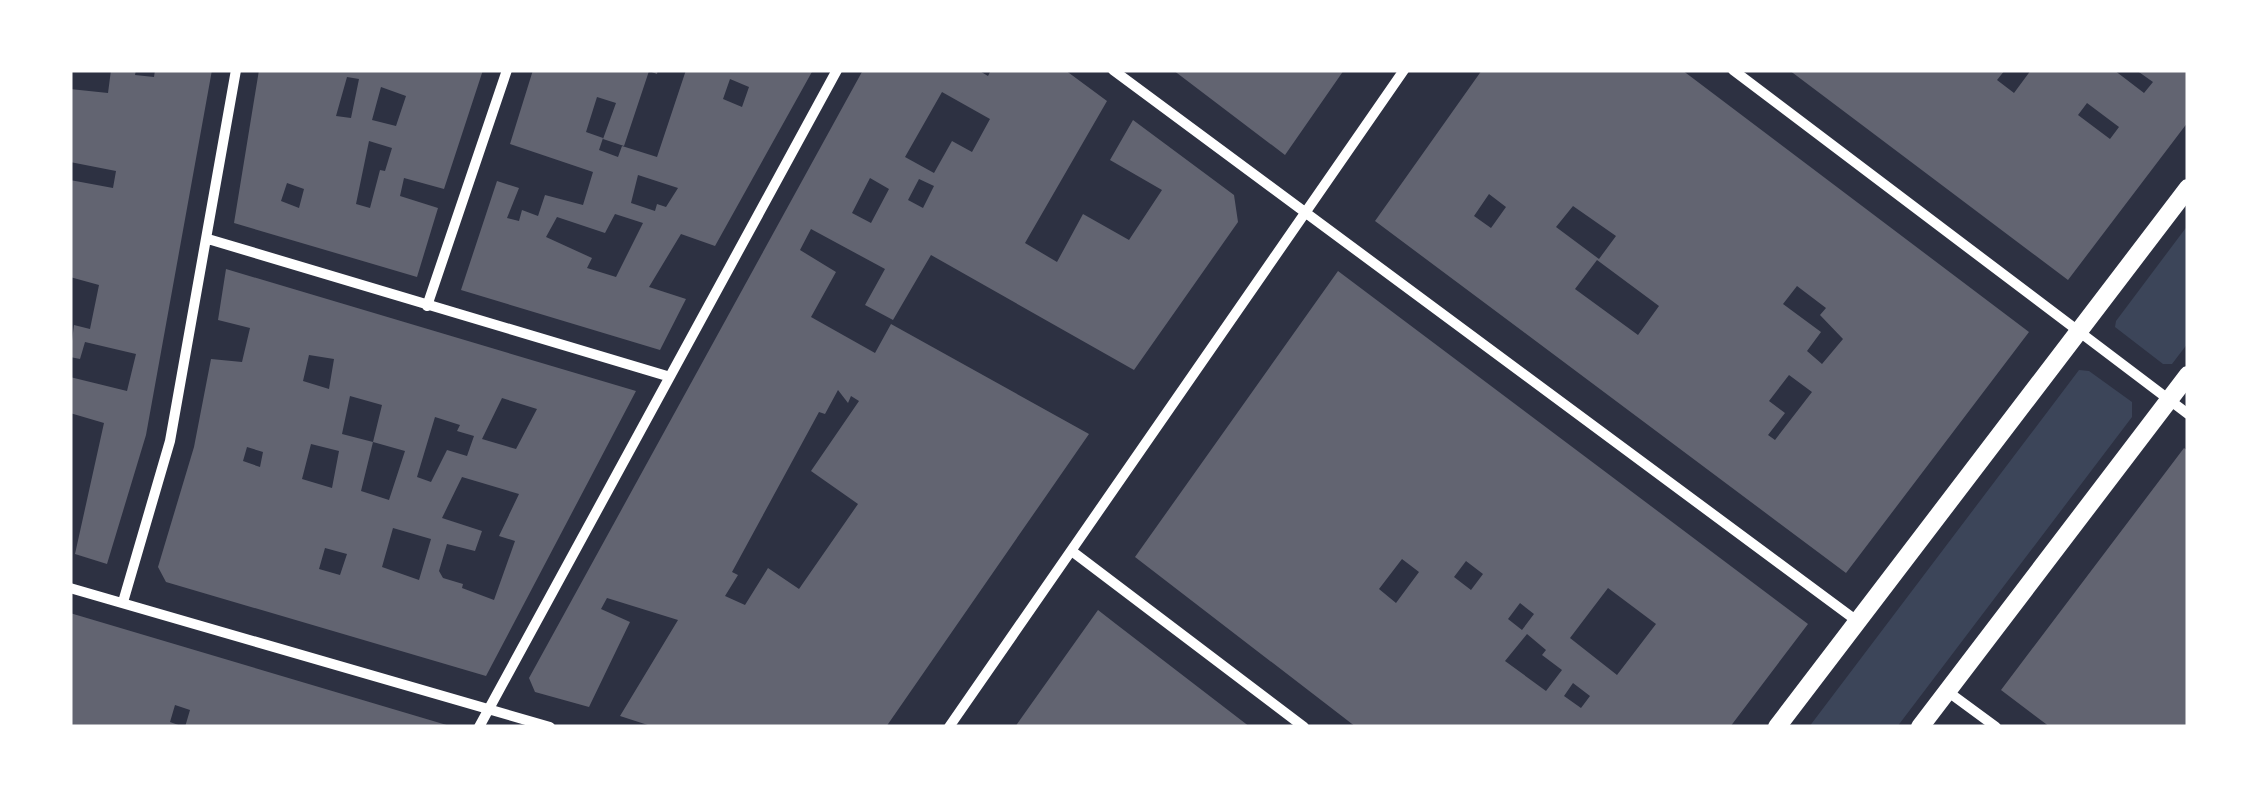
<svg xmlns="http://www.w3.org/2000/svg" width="2258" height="797" viewBox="0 0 2258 797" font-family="Raleway,sans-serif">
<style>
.green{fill:#3c4559}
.building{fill:#626471;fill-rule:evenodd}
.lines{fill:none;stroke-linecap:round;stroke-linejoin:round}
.minor{stroke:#fff;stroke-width:10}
.tertiary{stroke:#fff;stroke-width:18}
</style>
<rect width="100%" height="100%" fill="#2d3142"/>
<path class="green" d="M2188 225V343L2172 364H2163L2115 327 2116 321Z
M2079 370 2089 371 2132 402V417L1897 727H1809Z"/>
<path class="building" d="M111 70H136L135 75 154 77 155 70H212L146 435 107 564 75 554 104 423 70 413V377L127 391 136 354 85 342 80 359 70 357 74 325 90 329 99 285 70 277V180L113 188 116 171 70 162V89L108 93Z
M259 70H483L444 189 404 178 400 196 438 208 417 277 234 223ZM347 77 359 79 351 118 336 116ZM381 87 406 96 396 126 372 120ZM369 141 392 148 385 171 380 170 370 208 356 204ZM287 183 304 189 299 208 281 201Z
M533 70H658L657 74 649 71 624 146 603 139 616 103 597 97 586 132 603 138 599 150 618 157 622 146 657 157 686 70H813L715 246 681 234 649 287 686 299 660 350 461 290 497 181 519 188 507 218 519 221 522 210 538 216 545 195 583 205 593 172 510 144ZM730 79 749 87 742 107 723 99ZM638 175 678 188 666 207 657 204 655 211 631 203ZM615 214 643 223 616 277 587 268 592 258 546 237 557 217 605 233Z
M863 70H978L988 76 991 70H1065L1107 101 1025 243 1057 262 1083 214 1129 240 1162 190 1110 160 1133 120 1234 195 1238 222 1134 370 931 255 893 320 865 305 885 269 811 229 800 250 836 272 811 317 875 353 891 324 1089 434 886 727H654L620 716 678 620 607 598 601 609 630 622 589 707 535 692 529 678ZM942 92 990 119 972 152 952 141 934 173 905 157ZM870 178 889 189 871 223 852 213ZM919 179 934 186 923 208 908 200ZM838 390 848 403 851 396 859 401 811 471 858 504 799 589 768 568 745 605 725 596 738 575 732 572 819 412 825 414Z
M1173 70H1344L1285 155Z
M1482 70H1682L2029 332 1846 573 1375 221ZM1489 194 1506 207 1491 228 1474 216ZM1573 206 1616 236 1599 259 1556 227ZM1597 260 1659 306 1638 335 1575 289ZM1797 286 1826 308 1820 315 1843 339 1822 364 1807 351 1821 332 1783 304ZM1789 375 1812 392 1775 440 1768 435 1785 413 1769 401Z
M1789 70H2005L1997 80 2014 93 2031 70H2114L2144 93 2153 82 2136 70H2188V122L2068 280ZM2087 103 2119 127 2110 139 2078 115Z
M226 269 636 391 486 676 166 582 158 567 194 447 211 359 242 362 250 328 218 320ZM309 355 334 359 329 389 303 381ZM350 396 382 405 373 442 405 451 389 500 361 491 373 442 342 434ZM502 398 537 409 516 449 482 439ZM435 417 460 425 457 431 474 436 467 456 447 450 431 482 417 477ZM311 444 339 451 332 488 302 479ZM247 447 263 452 260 467 243 461ZM462 477 519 494 499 536 515 541 494 600 462 588 463 584 443 578 439 571 447 544 475 551 482 531 442 518ZM393 528 431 539 419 580 382 567ZM325 548 347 554 340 575 319 569Z
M1338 271 1808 624 1730 727H1356L1135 557ZM1402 559 1419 572 1396 603 1379 589ZM1466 561 1483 574 1471 590 1454 577ZM1608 588 1656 624 1617 675 1570 638ZM1520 603 1534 614 1522 630 1508 619ZM1527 634 1546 650 1542 655 1562 670 1546 691 1505 661ZM1573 683 1590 696 1581 708 1564 696Z
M2184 448 2188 451V727H2050L2001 690Z
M1098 610 1116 624 1250 727H1015Z
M70 613 450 726V727H185L190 710 175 705 170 722 184 727H70Z"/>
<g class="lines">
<path class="minor" d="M1113 70 1857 621
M1733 70 2188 414
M208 239 667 376
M427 306 507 70
M1073 552 1304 727
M70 588 550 727
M123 602 170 441 236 70
M1947 691 1996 727
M479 727 837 70
M949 727 1404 70"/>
<path class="tertiary" d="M1777 727 2188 188
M1920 727 2188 375"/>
</g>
<rect width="2258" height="797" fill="none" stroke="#ffffff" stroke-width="145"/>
</svg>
